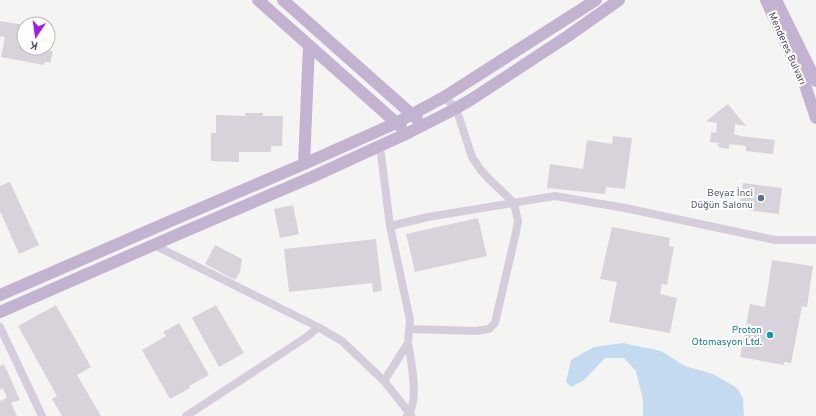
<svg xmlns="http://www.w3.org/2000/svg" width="816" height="416" viewBox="0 0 816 416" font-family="Overpass,sans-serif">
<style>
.green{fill:#c3daf0}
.building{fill:#d8d2da}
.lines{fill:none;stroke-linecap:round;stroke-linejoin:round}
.street{stroke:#d5cddc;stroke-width:8}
.primary{stroke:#c4b3d0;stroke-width:12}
.service-dot{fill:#5c6f8a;stroke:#fff;stroke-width:1.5}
.culture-dot{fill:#0f9aa8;stroke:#fff;stroke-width:1.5}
.labels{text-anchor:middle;stroke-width:4;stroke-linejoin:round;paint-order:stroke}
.street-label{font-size:10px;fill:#574a60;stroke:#fff}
.service-label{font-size:10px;fill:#4e5e75;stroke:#fff;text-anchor:end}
.culture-label{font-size:10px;fill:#0d838f;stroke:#fff;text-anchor:end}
</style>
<rect width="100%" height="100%" fill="#f4f5f2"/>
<path class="green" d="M623 343 661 351 685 366 713 374 737 388 743 398 744 416H643V400L636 371 624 358H605L584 380 571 387 566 382 571 360 594 347Z"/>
<path class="building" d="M0 21 24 25V48H48L47 50 53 51 50 63 45 62 44 65 1 57 5 37 0 36Z
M728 104 746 126 735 124 734 135H739V136L775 140 773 154 746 151V146L729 144V149L718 147 719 143 710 142 711 132 716 133 717 123 706 121Z
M245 113H263V116H283L282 146H271V152H239V162L211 161V133H216V115L245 116Z
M613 136 632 138 625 189 606 187 605 194 547 188 550 164 583 169 587 140 612 144Z
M10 182 39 245 19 254 0 211V186Z
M743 183 782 188 779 214 739 209Z
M293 205 299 234 280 238 274 209Z
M478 218 487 256 415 272 406 234Z
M612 227 670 238 669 246 674 247 667 285 662 284 660 294 677 298 670 333 609 322 617 282 600 279Z
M376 239 382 291 373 292 372 283 289 292 284 249Z
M215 245 242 259 240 272 235 280 205 264Z
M772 260 813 266 807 307 802 306 791 363 784 362V365L740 357 750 304 765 307Z
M56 305 91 367 77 375 101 416H62L52 399 57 396 18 326Z
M216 305 244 353 219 367 192 318Z
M179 323 209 375 189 386 190 388 170 399 142 350 166 336 163 332Z
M4 364 20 400 11 403 17 416H0V401L7 398 3 388 0 390V366Z"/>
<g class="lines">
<path class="street" d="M390 226 428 217 555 196 625 208 775 240H816
M154 245 318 327 342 341 384 381 408 343 410 320 390 226 380 146
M0 327 42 416
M410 329 476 331 489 329 495 323 516 232 518 221 514 203 487 177 480 169 472 157 456 108 444 97
M384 381 411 415
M186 416 308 336 318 327
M407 416C420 404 411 359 408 343"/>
<path class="primary" d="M258 0 401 127
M283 0 417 119
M766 0 805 85 816 118
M776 0 816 81
M304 164 309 45
M0 295 173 220 304 164 396 123 444 97 596 0
M0 312 181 233 312 177 408 133 453 110 472 99 568 36 619 0"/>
</g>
<circle class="service-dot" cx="761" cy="198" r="4"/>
<circle class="culture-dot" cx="770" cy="335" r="4"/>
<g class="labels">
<g class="street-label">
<text transform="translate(788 48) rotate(66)" y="4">Menderes Bulvarı</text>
</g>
<g class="service-label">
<text x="753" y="196">Beyaz İnci<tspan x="753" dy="12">Düğün Salonu</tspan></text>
</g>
<g class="culture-label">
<text x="762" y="333">Proton<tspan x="762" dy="12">Otomasyon Ltd.</tspan></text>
</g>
</g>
<g transform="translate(36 36) rotate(193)"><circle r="19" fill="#ffffff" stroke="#bcb7bf"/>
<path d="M0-3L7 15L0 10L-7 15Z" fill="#a11be6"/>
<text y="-6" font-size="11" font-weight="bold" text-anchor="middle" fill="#574a60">K</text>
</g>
</svg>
